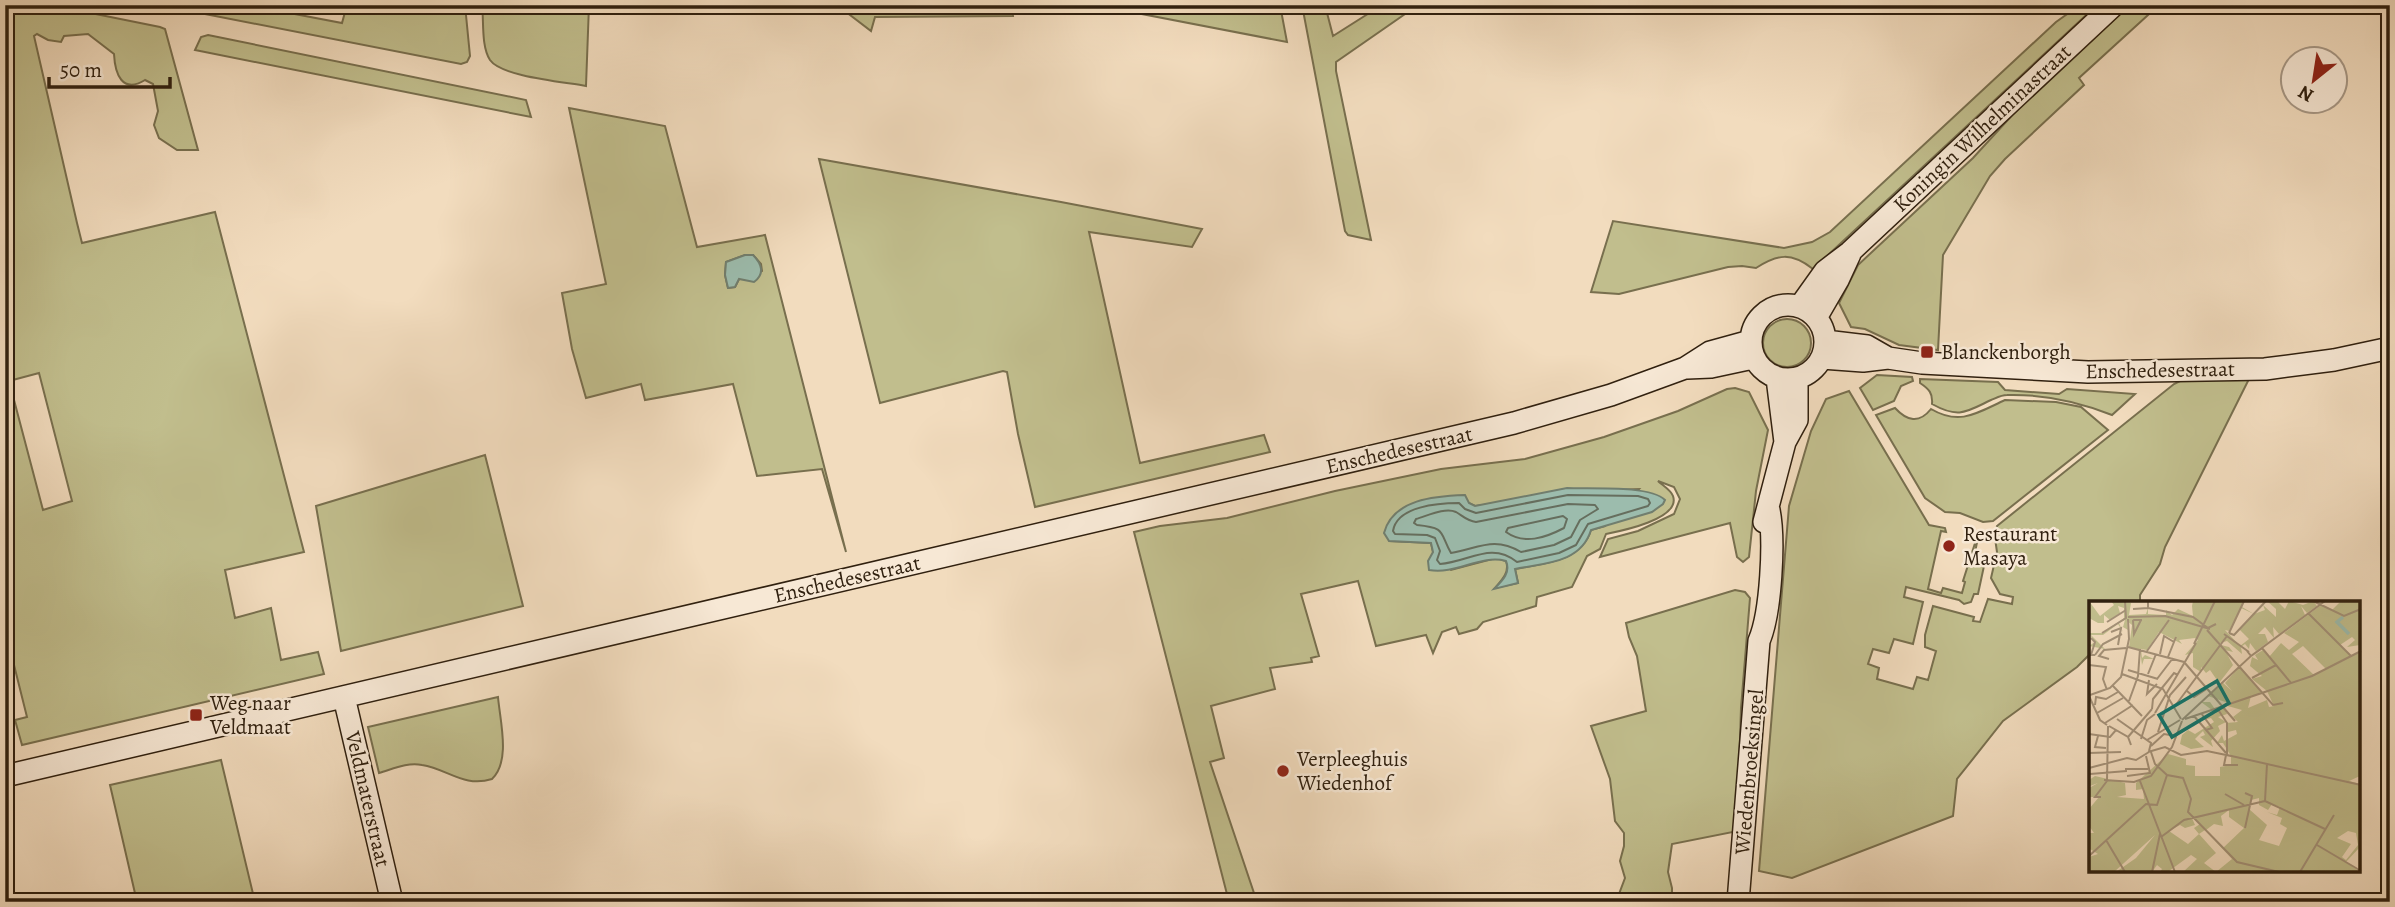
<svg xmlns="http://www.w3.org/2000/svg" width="2395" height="907" viewBox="0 0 2395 907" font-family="Alegreya,serif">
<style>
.green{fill:#c1be8d;stroke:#786f4e;stroke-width:2;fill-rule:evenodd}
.water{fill:#9cbcad;stroke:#717e6e;stroke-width:2}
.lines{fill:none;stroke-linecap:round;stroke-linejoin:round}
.shore{stroke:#666e5e;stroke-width:2}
.secondary-casing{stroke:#30200f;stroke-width:24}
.secondary{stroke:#f7e8d5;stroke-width:21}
.poi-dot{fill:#8f2418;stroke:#f7e8d5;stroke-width:2.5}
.labels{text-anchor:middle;stroke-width:5;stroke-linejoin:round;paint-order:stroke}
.street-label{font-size:21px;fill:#30200f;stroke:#f7e8d5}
.poi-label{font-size:21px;fill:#30200f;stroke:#f7e8d5;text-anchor:start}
.inset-river{fill:none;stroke:#9cbcad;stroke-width:3.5}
.inset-road{fill:none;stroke:#a49178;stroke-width:2}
.view{fill:#0f766e;fill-opacity:0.15;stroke:#0f766e;stroke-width:3.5}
.inset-edge{fill:none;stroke:#30200f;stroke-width:3.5}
</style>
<rect width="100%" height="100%" fill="#f2dcbe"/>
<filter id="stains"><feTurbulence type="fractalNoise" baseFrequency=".00286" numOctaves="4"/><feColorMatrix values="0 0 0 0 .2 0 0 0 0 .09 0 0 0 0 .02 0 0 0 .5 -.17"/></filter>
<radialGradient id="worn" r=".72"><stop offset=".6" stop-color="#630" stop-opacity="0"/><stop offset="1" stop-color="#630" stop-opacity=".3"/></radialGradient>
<path class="green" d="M5 5H51L160 27 165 29 198 150H177L159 138 154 125 158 111 153 84 145 80C122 94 115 74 114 54L88 34 64 36 61 42 48 40 37 34 34 36 77 223 82 243 215 212 304 552 225 570 235 618 271 608 281 660 318 652 324 674 22 745 15 720 27 717 10 649H5ZM39 373 72 501 43 510 9 381Z
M193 5H248L342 23 347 5H465L470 56 467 62 461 64 200 13 194 10Z
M482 5H589L586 86C565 82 502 77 490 60 481 46 484 21 482 5Z
M837 5H1012L1013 16 875 17 871 31Z
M1095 5H1280L1287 42Z
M1302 5H1325L1333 36 1382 5H1418L1336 62V71L1371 240 1348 235 1345 231Z
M2080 5H2097L1813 269C1791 252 1778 254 1756 268L1742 266 1728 267 1619 294 1591 292 1613 221 1784 248 1812 242 1830 232 2056 22Z
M2130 5H2159L2079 78 2084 85 2005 159 1990 176 1943 255 1938 350 1899 345 1865 329 1851 327 1839 303 1858 265 1973 158 2027 99Z
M208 35 526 100 531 117 195 50 201 37Z
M569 108 665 126 697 247 765 235 846 552 822 469 757 476 733 384 645 400 641 384 586 398 572 349 562 293 606 284ZM745 255H753L761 264 762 271 748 279H739L735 287 728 288 725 275 726 262Z
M819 159 1061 202 1202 229 1192 247 1089 232 1140 463 1264 435 1270 452 1035 507 1018 434 1007 372 1003 371 880 403Z
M1763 343a24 24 0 1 1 48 0a24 24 0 1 1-48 0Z
M1877 375 1912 377 1913 381 1901 386 1894 401 1873 410 1860 388Z
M1920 379 1998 382 2005 390 2059 394 2067 389 2135 394 2112 415C2077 401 2044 394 2007 395 2001 395 1996 398 1991 400 1966 412 1959 419 1932 404 1933 393 1929 389 1920 383Z
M2184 379H2249L2165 547 2160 564 2140 595V602L2090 603V654L2077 667 2003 721 1957 779 1953 816 1792 878 1759 871 1789 506 1811 431 1826 399 1849 391 1929 525 1945 528 1946 532 1941 531 1928 589 1941 593 1943 588 1962 593 1965 582 1963 581 1976 540 1970 538 1971 535 1978 537 1973 563 1984 566 1978 594H1974L1971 602 1964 604 1959 600 1906 587 1904 597 1923 602 1913 644 1894 639 1889 653 1873 649 1868 664 1879 668 1877 679 1913 689 1917 677 1928 680 1936 651 1925 647V635L1933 606 1974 617 1973 621 1980 622 1988 599 2012 604 2013 597 2000 594 1991 578 1997 552 1995 538 1997 526 2174 384Z
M1735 388 1749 392 1768 430 1756 491 1749 557 1743 562 1737 557 1730 523 1600 557 1608 539 1638 531 1674 514 1680 499 1674 487 1658 481C1662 485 1671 490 1673 496 1681 519 1621 531 1606 534L1600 549 1587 556 1572 587 1537 597 1536 606 1483 622 1477 629 1459 634 1456 627 1442 632 1433 653 1426 635 1376 646 1358 581 1301 594 1319 656 1311 658 1312 662 1270 668 1275 689 1211 706 1224 758 1210 762 1257 902H1229L1134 532 1160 526 1227 518 1335 491 1441 469 1525 459 1604 437 1678 411 1727 389ZM1639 489 1605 526 1591 530C1581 562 1544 563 1515 569L1518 583 1495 588C1502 580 1510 572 1506 561L1496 558 1451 570 1433 552 1431 543 1389 541 1469 503 1475 506 1610 490Z
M2005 400 2056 402 2081 407 2108 430 1993 521 1983 522 1960 513 1945 512 1925 498 1876 415 1895 408C1907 421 1919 424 1931 409 1960 426 1977 413 2005 400Z
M485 455 523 606 341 651 316 506Z
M1735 590 1745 592 1750 598 1741 708 1738 803 1733 832 1672 844 1668 872 1672 888V902H1616L1625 878 1620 861 1624 846V833L1615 821 1610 779 1591 726 1646 711 1637 656 1629 637 1626 623Z
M498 697C500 721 511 761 492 779 464 788 448 769 422 765 407 762 393 769 379 773L368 727Z
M221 760 255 902H137L110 785Z"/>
<path class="water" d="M745 255H753C762 264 765 274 754 282L739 279 735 287 728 288 725 275 726 262Z
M1567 488C1591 489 1650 485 1665 500L1663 504 1652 512 1591 530C1581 563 1545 563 1515 569L1518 583 1494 589C1502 581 1511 573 1506 561 1481 554 1456 575 1429 570L1428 561 1433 552 1431 543 1389 541 1384 533C1393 499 1435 496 1465 495L1469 503 1475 506Z"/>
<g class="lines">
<path class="shore" d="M1568 495 1638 496 1648 499 1650 503 1648 506 1588 524 1576 545 1559 553 1517 562C1491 541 1469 562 1440 564L1437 560 1440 551 1435 538 1427 535 1395 534 1393 531C1397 506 1439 503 1459 503L1465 509 1476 513Z
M1568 504 1595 505 1598 509 1580 520 1571 537 1554 545 1521 552C1494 536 1479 548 1451 553 1439 532 1447 528 1417 525L1414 523 1416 519C1427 516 1445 507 1456 512 1463 516 1467 521 1476 522Z
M1563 516 1567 519 1564 528C1545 538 1524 545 1506 532L1508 528Z"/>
<g class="secondary-casing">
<path id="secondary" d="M1751 342a37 37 0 1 1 74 0a37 37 0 1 1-74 0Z
M1800 306 1825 271 1850 252 2114 5
M1816 318 1838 280 1850 254
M1825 341 1867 346 1888 358 1922 363 2088 372 2265 369 2334 360 2390 348
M1822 358 1863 361 1888 358
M1687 368 1711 367 1753 358
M1777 378 1785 442
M1764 522 1785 442 1797 420V379
M344 697 392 902
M5 776 1514 423 1611 395 1685 368 1710 352 1750 341
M1738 902 1759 641C1771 613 1775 540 1769 510"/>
</g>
<use href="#secondary" class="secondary"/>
</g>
<g class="poi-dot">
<rect x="1920" y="345" width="14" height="14" rx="3.5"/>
<circle cx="1949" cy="546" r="7"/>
<rect x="189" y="708" width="14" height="14" rx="3.5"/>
<circle cx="1283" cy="771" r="7"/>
</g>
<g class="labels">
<g class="street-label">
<text transform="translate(1982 128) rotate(-43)" y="7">Koningin Wilhelminastraat</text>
<text transform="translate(2160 370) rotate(-1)" y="7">Enschedesestraat</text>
<text transform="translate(1399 450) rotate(-13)" y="7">Enschedesestraat</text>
<text transform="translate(847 579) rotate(-13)" y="7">Enschedesestraat</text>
<text transform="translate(1749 772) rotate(-85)" y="7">Wiedenbroeksingel</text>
<text transform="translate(368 799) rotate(77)" y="7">Veldmaterstraat</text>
</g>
<g class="poi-label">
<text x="1941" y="359">Blanckenborgh</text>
<text x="1963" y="541">Restaurant<tspan x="1963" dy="24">Masaya</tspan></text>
<text x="210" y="710">Weg naar<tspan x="210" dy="24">Veldmaat</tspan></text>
<text x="1297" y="766">Verpleeghuis<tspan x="1297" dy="24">Wiedenhof</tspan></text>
</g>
</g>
<g transform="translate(2089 601)">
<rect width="271" height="271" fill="#f2dcbe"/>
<path d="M0 0 11 15 25 4 22 0 42 2 40 14 57 13 59 7V13L77 14V9L83 14 89 8 104 15 103 5 92 0 103 5 104 0H156L153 6 165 13 176 9 174 4 187 16V8L178 0H188L196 8 200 0 214 4 224 0 228 5 218 12 212 5 216 14 190 33 184 26 185 37 176 26 169 33H176L179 41 167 50 161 42 160 48 156 43 152 46 153 53 138 40 128 43 140 46 144 51 136 49 144 64 130 82 121 69 117 72 112 66V71L104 66V52L96 54 109 39 106 37 90 39 93 43 70 31 58 49 52 48 53 57 56 54 65 58H55L53 64 51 49 40 46 43 24 38 20 39 29 34 26 36 19 30 22 34 31 29 23 14 34H2L16 48 0 45 6 41 0 32H13L35 17V7L29 5 31 12 21 19 15 14V22H9L0 17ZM152 7 165 13 150 28 160 38 151 45 136 29 140 30ZM252 0H271V44L258 46 266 39 263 36 251 44 262 55 271 50V175L260 180 271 183V246L257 261 271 271H94L108 258 102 254 80 270 71 271 73 268 68 264 63 271H27L47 257 66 234 25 271H0V256L9 253 1 248 0 253V232H5L0 225V208L10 196H0V187L9 182 1 185 0 179 6 175 36 182 37 194 28 196 55 198 54 188 47 189V182L79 153 97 158V164L106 165V175H131V166L142 164V155L134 142H128L133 134 135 140 148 133 147 129 139 131 137 122 149 121 144 116 153 109 135 104 138 113 129 116 137 121 129 125 131 130 122 140 124 146 111 136 116 134 114 130 106 138 115 146 102 148 91 143 93 134 99 129 106 133 125 121 122 117 108 121 104 126 107 120 127 112 112 101H121L126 108 139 102 119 95 133 81 143 90 136 82 151 65 173 92 162 95 159 107 178 99 180 106 185 105 178 90 163 78 173 75 161 65 163 56 169 59 166 54 174 49 180 56 192 42 200 49 210 41 195 32 232 4 243 9ZM214 45 237 68 225 74 203 53ZM170 197V204L179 209 183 203 191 206 188 214 178 211 193 217 191 223 198 227 190 245 170 239 178 224 160 208 162 199ZM140 209V216L155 227 134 247 117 229 125 223 134 225 132 215ZM103 217 111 223 105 227 110 233 116 229 143 258 127 271 115 262 127 252 110 233 99 243 80 230 91 224 96 227 106 224ZM259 230 267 232 269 244 257 259 253 256 262 243 248 237Z" fill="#c1be8d" fill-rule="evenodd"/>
<path class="inset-river" d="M254 16 248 21 260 33"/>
<path class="inset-road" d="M224 0 255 15 272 8M59 7 104 16 119 27 127 23M44 8 59 7V0M219 12 262 55M76 15 121 28M39 16 77 15M52 19 45 33 44 20 45 19H53M18 21 37 9M118 29 184 104 194 102M22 31 32 27 29 44M13 32 37 17 36 0M140 32 145 34 177 0M140 32 155 0M135 33 160 51M2 37 6 41 2 54H6M105 43 126 0M39 46 95 61 146 120M173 47 202 82M172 48 162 55 236 0M58 50 80 19M71 53 75 35 85 41M6 54 14 43 33 33M79 56 87 36M20 58 10 55 15 49 37 47M0 64 17 66 14 78 18 89M39 69 69 78M33 73 74 88 92 118M59 73 67 53M163 77 187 64M68 78 84 57M60 79 58 93 68 83M24 85 53 115M98 90 105 96 119 87M1 94 21 87 32 76 40 38 39 18M0 95 11 119 18 124M40 100 49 75 51 48M6 104 7 96 17 98 29 91M86 105 138 35M128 107 138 122V154M63 108 64 98 85 72 89 74M8 112 34 97M66 112 107 42M112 112 123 127 117 129M105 115 137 152M28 118 62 142 60 150M96 118 223 75 272 50M93 119 162 55 158 50M16 122 44 104M20 125 39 136 42 144M69 131 81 94 97 76M0 133 21 136 27 129M9 135 6 146 17 147M39 136 63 108M52 138 58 119 66 113M58 139 91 119M62 145 75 133 87 135M59 151 76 146 92 154 118 150 142 155M62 151 66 163 78 174 94 177 102 198 99 211 148 261 190 271M0 152 32 151M137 154 135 164H149M138 154 272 184M0 167 38 157 47 159 60 151M36 168H59M1 173 38 170M38 175 61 172 57 155M15 179 45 181 62 175 83 146 93 120M51 180 86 271M156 192 163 195 156 227M136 193 155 204M12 196H6L18 180 19 125M176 200 236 228M176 200 178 163M72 236 95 219 176 200M17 239 36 271M228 244 272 270M0 255 57 203 68 204 78 174M63 271 71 233M211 271 245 214"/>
<path class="view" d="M128 80 140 102 83 136 70 114Z"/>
<rect width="271" height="271" class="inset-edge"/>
</g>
<rect width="2395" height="907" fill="none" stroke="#f2dcbe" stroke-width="28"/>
<rect x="7" y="7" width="2381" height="893" fill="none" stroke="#30200f" stroke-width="3.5"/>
<rect x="14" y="14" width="2367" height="879" fill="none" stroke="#30200f" stroke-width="2"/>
<g transform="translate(2314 80) rotate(210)"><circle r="33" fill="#f7e8d5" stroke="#a79886" stroke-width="2"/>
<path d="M0-5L12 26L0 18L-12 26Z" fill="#8f2418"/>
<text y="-10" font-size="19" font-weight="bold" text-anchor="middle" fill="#30200f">N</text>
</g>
<path d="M49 77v10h121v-10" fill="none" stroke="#30200f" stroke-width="3.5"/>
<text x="60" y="77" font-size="21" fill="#30200f" stroke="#f7e8d5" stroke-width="5" paint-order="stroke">50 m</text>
<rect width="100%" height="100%" filter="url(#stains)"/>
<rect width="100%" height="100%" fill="url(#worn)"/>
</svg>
